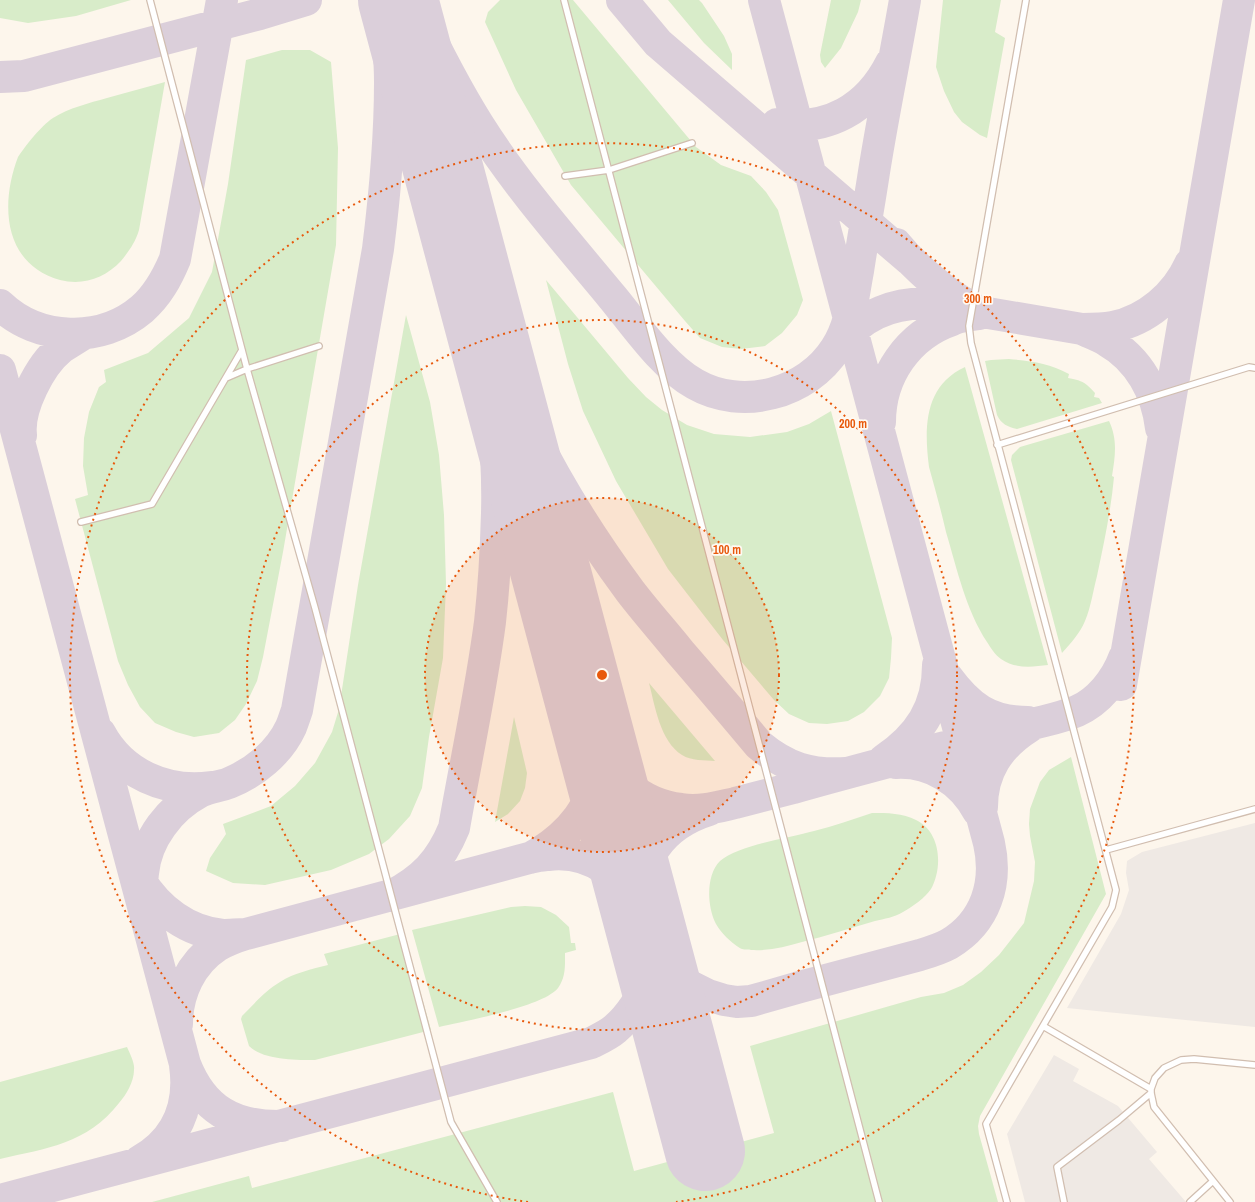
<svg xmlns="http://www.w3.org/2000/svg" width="1255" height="1202" viewBox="0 0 1255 1202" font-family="'Archivo Narrow',sans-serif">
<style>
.industrial{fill:#efe9e4}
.green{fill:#d8ecc9}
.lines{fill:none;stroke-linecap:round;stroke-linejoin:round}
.taxiway{stroke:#dbcfda;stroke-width:32}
.runway{stroke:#dbcfda;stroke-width:80}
.service-casing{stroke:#d1beb0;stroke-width:8}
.service{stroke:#fff;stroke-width:5.5}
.ring{fill:none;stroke:#e8590c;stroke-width:2;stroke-dasharray:2 4}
.centre{fill:#e8590c;stroke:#fffaf3;stroke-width:2}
.ring-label{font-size:12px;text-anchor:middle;font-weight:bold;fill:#e8590c;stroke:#fffaf3;stroke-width:3.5;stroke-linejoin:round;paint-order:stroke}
</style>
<rect width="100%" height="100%" fill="#fdf6ec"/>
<path class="industrial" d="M1255 823V1027L1067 1008 1121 914 1129 890 1126 873 1127 861 1142 852Z
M1054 1055 1079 1069 1073 1081 1118 1106 1157 1152 1149 1159 1186 1202H1025L1007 1134Z"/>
<path class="green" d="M0 0H131L76 16 28 23 0 18Z
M500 0H573L696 147 721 165 751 176 766 192 778 210 803 300 797 315 782 333 765 346 741 349 722 347 700 338 685 321 571 185 516 90 485 22 488 12Z
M668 0H699L702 3 724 36 732 54V70L704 43Z
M831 0H861L858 12 841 48 825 68 821 62 820 55Z
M943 0H1001L995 32 1005 38 987 138 980 135 962 122 954 112 944 91 936 67Z
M282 50H310L331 62 338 148 336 245 283 552 263 657 257 681 246 704 235 720 219 733 194 737 176 732 155 723 140 707 128 685 118 661 75 499 88 495 83 466 84 438 89 412 99 387 106 382 104 370 148 353 189 318 212 272 228 184 246 60Z
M165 82 139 230C135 243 129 251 121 261 105 278 83 286 60 280 3 264 0 204 18 157 26 145 41 126 53 118 69 108 89 103 107 98 126 93 146 87 165 82Z
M546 280 628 378 646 397 662 410 687 425 714 434 750 437 787 432 809 424 831 411 892 638 891 658 889 678 880 696 864 712 848 721 827 724 809 723 789 714 774 700 723 640 668 569 616 481 583 411 568 364Z
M406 315 430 402 439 455 444 515 446 584 443 658 429 737 422 788 410 816 389 839 369 854 331 870 265 885 233 883 206 871 210 858 226 834 223 824 271 806 295 786 315 763 332 732 339 709 358 585Z
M1009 359C1032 361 1049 363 1069 374L1068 378C1083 381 1085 382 1095 393L1094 397 1099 398 1102 403 1017 429C1008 427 1001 424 997 415L985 361 991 360Z
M965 367 1048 665C1032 667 1015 669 1001 659 995 655 991 648 987 642 966 610 957 569 946 532 941 510 935 489 929 467 924 428 924 386 965 367Z
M1109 421C1118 440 1115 457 1112 476L1114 477C1111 510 1104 543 1097 576 1093 591 1091 607 1085 621 1080 633 1071 643 1062 653L1011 460 1012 455 1020 447Z
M649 683 715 761C705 760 691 761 682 755 660 741 655 706 649 683Z
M514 717 527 773 525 788 520 801 508 814 495 822Z
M1071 757 1106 894 980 1116 978 1126 979 1134 998 1202H152L249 1176 252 1188 613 1092 634 1171 774 1133 750 1046 921 997 944 993 963 985 981 972 999 955 1024 923 1034 881 1035 862 1030 836 1029 824 1030 809 1040 782 1049 770Z
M872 813C887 813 903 813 916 820 941 832 943 867 931 889 925 898 913 906 903 912 895 917 884 919 875 921 850 928 826 936 802 942 785 947 769 951 751 950 749 949 745 950 742 949 733 945 719 931 715 922 707 905 706 875 720 861 738 845 789 838 814 831 834 826 853 819 872 813Z
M525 906 541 907 556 915 569 927 571 943H575L576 950 565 953C565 965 566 977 558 988 543 1007 464 1021 439 1027L412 930 511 907Z
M404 933 431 1030 315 1060C296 1060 263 1060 249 1046L241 1019 242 1016C254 1004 266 990 280 982 294 973 312 969 328 965L324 954Z
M127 1047C130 1054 135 1063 134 1070 134 1082 126 1095 119 1103 87 1144 47 1148 0 1159V1082Z"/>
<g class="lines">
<path class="taxiway" d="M412 0C432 42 453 84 478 124 517 186 566 241 613 298 636 326 664 367 695 384 742 411 807 394 836 348 851 325 853 297 858 271 863 238 869 205 874 172 883 115 895 58 905 0
M622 0 658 43 910 260
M416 70C414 51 416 35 421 18
M0 77 24 76 260 14 306 0
M777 124C828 131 868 109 891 63
M896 244C913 265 946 295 970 306
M0 305C38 341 101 344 142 309 158 295 167 278 175 259L222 0
M1082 329C1090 333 1099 336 1107 341 1139 359 1157 393 1161 428
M839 345C862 314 896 301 935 304L1082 329C1092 329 1103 329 1113 327 1147 320 1176 295 1190 264
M497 351C528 437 576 518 630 591 646 612 664 632 680 652 707 683 733 714 759 745 787 768 810 775 846 773
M0 370 185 1064C203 1110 234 1127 282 1126
M880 422C880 376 908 335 952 320 960 316 970 315 979 314
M21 435C18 408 40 365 61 348 69 343 77 338 85 333
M947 677C969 707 989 722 1028 722
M1121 685 1239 0
M100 733C122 774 166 793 211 787
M595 738C610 776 639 804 681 809 700 812 717 807 735 803 755 798 774 793 793 788 849 772 904 758 960 743 984 736 1009 730 1033 724 1048 720 1063 717 1077 711 1098 702 1116 680 1124 658
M884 760C919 736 938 708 938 665
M896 763C931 761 962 781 978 811
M982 807C982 771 999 746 1029 727
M530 858C558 843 587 817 594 785 597 770 596 754 595 739
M140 880C158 909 187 932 223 935 230 935 238 934 245 934
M391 896C423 879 440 862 454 828 466 759 481 691 490 622 494 586 496 549 497 513 499 441 488 370 478 299
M640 911C636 861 661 825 709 810
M145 913C143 900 141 887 143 873 146 839 170 808 200 792 209 787 219 787 229 783 254 773 279 753 291 727 293 722 295 716 297 710L378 249C385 193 390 139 390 82 390 55 387 27 384 0
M650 943 662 961 670 970 688 985 708 995 724 1000 737 1002 751 1001 800 987 920 955C930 952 940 949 949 944 986 922 998 883 989 843L764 0
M177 1024C177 993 191 963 217 946 226 941 236 937 246 934L529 858C535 857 542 855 548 855 591 850 621 875 640 911
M140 1161C177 1140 191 1107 185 1065
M0 1200 591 1043C599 1039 608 1035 615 1029 629 1017 644 996 648 977 650 966 650 954 650 943"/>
<path class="runway" d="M398 0 705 1151"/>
<g class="service-casing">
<path id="service" d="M150 0 247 369 315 608 451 1122 497 1202
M564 0 879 1202
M565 176 609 170 692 143
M226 378 247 369 319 346
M997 445 1249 367 1255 368
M81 522 152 504 242 350
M1106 850 1255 809
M1043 1026 1151 1089
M1007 1202 986 1124 1112 907 1116 890 971 343 969 326 1026 0
M1064 1202 1057 1167 1119 1120 1151 1093
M1190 1202 1213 1181
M1230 1202 1154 1107 1151 1093V1089L1155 1078 1164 1068 1181 1060 1194 1059 1255 1065"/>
</g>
<use href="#service" class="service"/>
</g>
<circle cx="602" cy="675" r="177" fill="#e8590c" fill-opacity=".12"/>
<g class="ring">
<circle cx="602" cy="675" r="177"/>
<circle cx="602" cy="675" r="355"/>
<path d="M528 1202A532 532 0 1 1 676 1202"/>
</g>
<circle cx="602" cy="675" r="6" class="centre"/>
<g class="ring-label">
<text x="978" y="303">300 m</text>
<text x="853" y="428">200 m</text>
<text x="727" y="554">100 m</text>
</g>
</svg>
